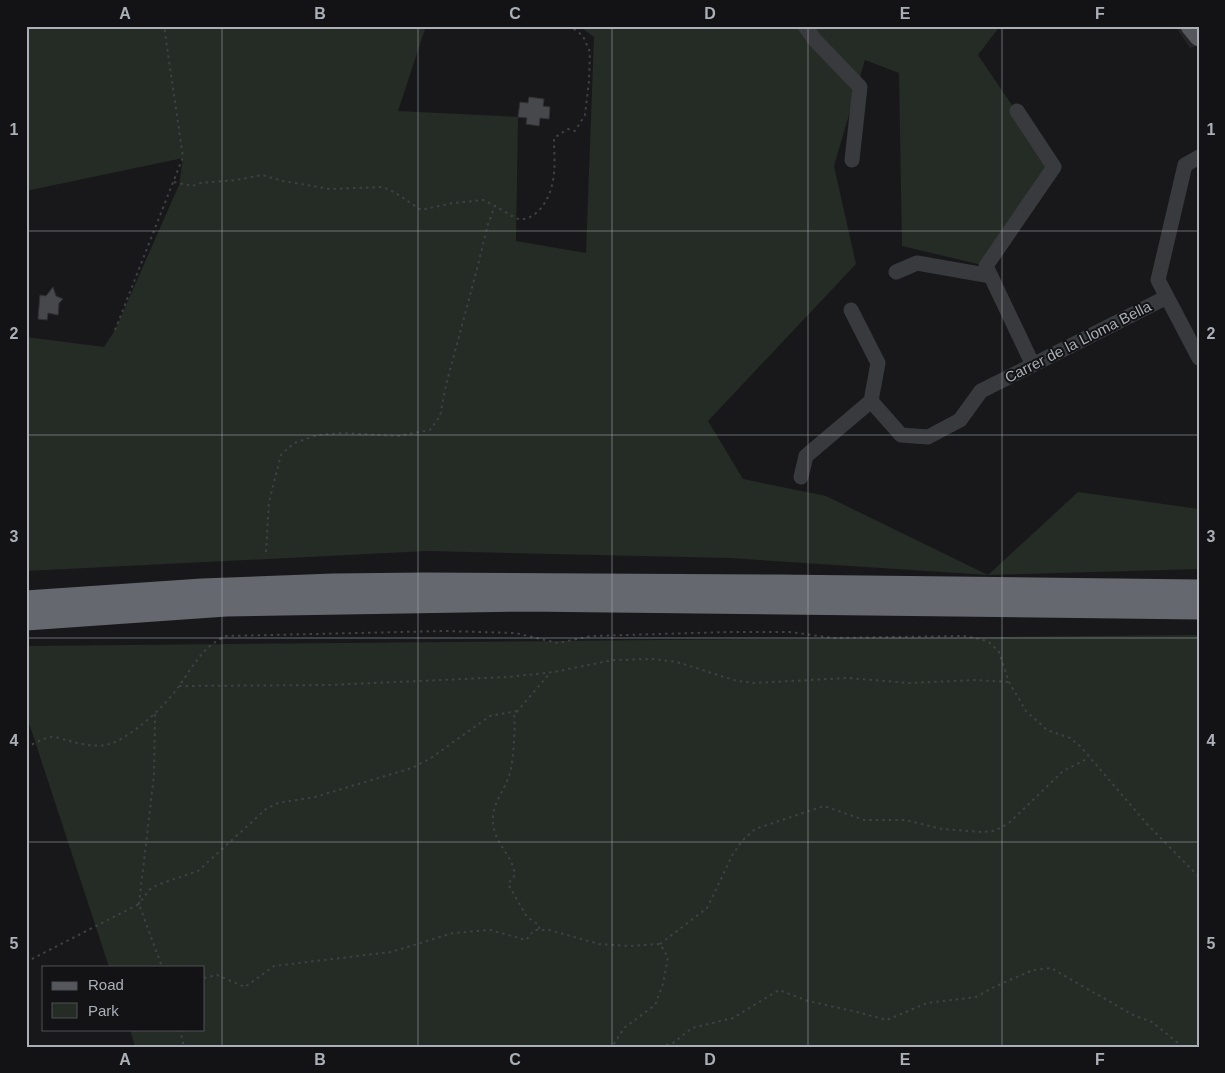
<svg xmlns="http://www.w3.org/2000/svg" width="1225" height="1073" viewBox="0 0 1225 1073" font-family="Helvetica,sans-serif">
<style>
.built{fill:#242427}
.green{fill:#242c25}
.building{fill:#47484c;stroke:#323235}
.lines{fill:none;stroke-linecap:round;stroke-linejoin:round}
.path{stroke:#3f4145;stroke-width:2;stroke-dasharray:2.5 4;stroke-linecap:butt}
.minor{stroke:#393a3e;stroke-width:15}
.major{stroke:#55575d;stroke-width:19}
.highway{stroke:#66686f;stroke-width:21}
.grid{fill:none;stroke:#abafb8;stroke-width:1;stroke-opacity:0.55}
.labels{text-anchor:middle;stroke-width:4;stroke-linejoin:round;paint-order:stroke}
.street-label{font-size:15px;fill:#abafb8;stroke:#131315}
.neatline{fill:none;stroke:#abafb8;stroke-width:2}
.grid-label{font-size:16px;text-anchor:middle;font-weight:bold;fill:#abafb8}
</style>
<rect width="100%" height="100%" fill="#18181a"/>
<path class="built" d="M1175 26H1199V45L1190 48Z"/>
<path class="green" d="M26 26H426L398 111 518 117 516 241 586 253 594 37 579 26H1000L978 55 1054 167 986 266 902 246 899 73 865 60 834 166 856 264 708 421 743 479 826 496 988 575 1078 492 1199 509V569L988 575 729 558 427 551 26 571V337L104 347 115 330 179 185 183 158 26 191Z
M1199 635V1047H135L130 1029H204V967H109L26 714V646Z"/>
<path class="building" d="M529 97 544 99 543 106 550 107 549 119 540 118 539 126 526 124 527 118 518 117 520 102 528 103Z
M53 287 56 296 63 299 59 303 58 315 48 313 47 320 38 319 40 295 46 296Z"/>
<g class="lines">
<path class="path" d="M174 182 192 186 201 183 236 180 262 175 283 181 330 189 383 187 394 192 421 210 453 203 483 200 495 206
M115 330 183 157 164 26
M266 552 269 502 281 455 294 443 318 435 343 433 398 436 430 430 440 416 446 385 477 269 488 224 495 206C501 209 514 218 519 219 536 221 549 200 552 185 556 170 554 153 554 138L568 129 575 131 585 115 589 81 590 52 583 36 570 26
M179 686 330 685 508 677 554 672 613 660 654 659 677 662 737 681 754 683 848 678 909 683 975 680 1009 682
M155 714 154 775 139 904 149 890 157 885 198 871 266 809 278 803 315 797 412 768 431 758 490 716 517 711
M26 747C34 744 43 738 51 737 55 736 62 739 66 740 85 745 103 750 121 739 141 727 158 712 173 694 190 673 200 647 226 636L445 631 515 633 558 643 591 636 729 632H790L833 638 963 636 981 639 990 643 999 652 1009 682 1026 711 1047 730 1070 738 1080 746 1147 824 1199 877
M539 929V925L527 917 508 884 515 875C513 855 492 842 493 819 493 802 504 791 509 776 513 765 516 728 514 715L550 673
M660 944 707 908 733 854 742 841 755 829 824 806 864 820H905L942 829 981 832 994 831 1008 824 1063 771 1089 758
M26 962 139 904 162 967
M204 978 217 975 245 987 274 966 391 952 453 933 490 930 526 940 534 930H549L599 944 629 946 660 944 668 957 663 984 655 1005 624 1028 612 1047
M180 1029 184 1047
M660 1047 673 1043 692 1028 733 1018 779 990 808 1001 853 1011 887 1020 927 1003 976 997 994 987 1033 970 1051 968 1133 1015 1152 1022 1183 1047"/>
<path class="minor" d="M805 26 814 39 860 87 852 160
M1017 111 1054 167 986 266 1033 365
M1199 157 1185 165 1158 280 1199 358
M896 272 917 263 991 276
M871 401 901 435 928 437 960 420 981 391 1167 297
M801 477 806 456 871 401 878 363 851 310"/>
<path class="major" d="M1190 26 1199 37"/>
<path class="highway" d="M26 601 202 589 334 584 424 583 777 585 1199 590
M26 620 226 606 523 601 1199 609"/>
</g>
<path class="grid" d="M222 26V1047M418 26V1047M612 26V1047M808 26V1047M1002 26V1047M26 231H1199M26 435H1199M26 638H1199M26 842H1199"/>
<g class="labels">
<g class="street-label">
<text transform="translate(1078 342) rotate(-27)" y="5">Carrer de la Lloma Bella</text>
</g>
</g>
<rect width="1225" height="1073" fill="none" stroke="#131315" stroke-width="55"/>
<rect x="42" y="966" width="162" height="65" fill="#131315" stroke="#505156"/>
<rect x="52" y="982" width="25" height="8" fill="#55575d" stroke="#505156"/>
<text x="88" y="990" font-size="15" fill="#abafb8">Road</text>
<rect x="52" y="1003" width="25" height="15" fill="#242c25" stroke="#505156"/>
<text x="88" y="1016" font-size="15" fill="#abafb8">Park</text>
<rect x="28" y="28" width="1170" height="1018" class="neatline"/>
<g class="grid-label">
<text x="125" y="19">A</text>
<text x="320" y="19">B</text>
<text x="515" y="19">C</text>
<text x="710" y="19">D</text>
<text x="905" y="19">E</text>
<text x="1100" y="19">F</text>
<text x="14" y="135">1</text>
<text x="1211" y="135">1</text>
<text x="14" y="339">2</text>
<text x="1211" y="339">2</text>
<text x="14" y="542">3</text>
<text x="1211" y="542">3</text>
<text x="14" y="746">4</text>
<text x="1211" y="746">4</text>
<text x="14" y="949">5</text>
<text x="1211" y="949">5</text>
<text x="125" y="1065">A</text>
<text x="320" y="1065">B</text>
<text x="515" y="1065">C</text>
<text x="710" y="1065">D</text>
<text x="905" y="1065">E</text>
<text x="1100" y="1065">F</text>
</g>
</svg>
